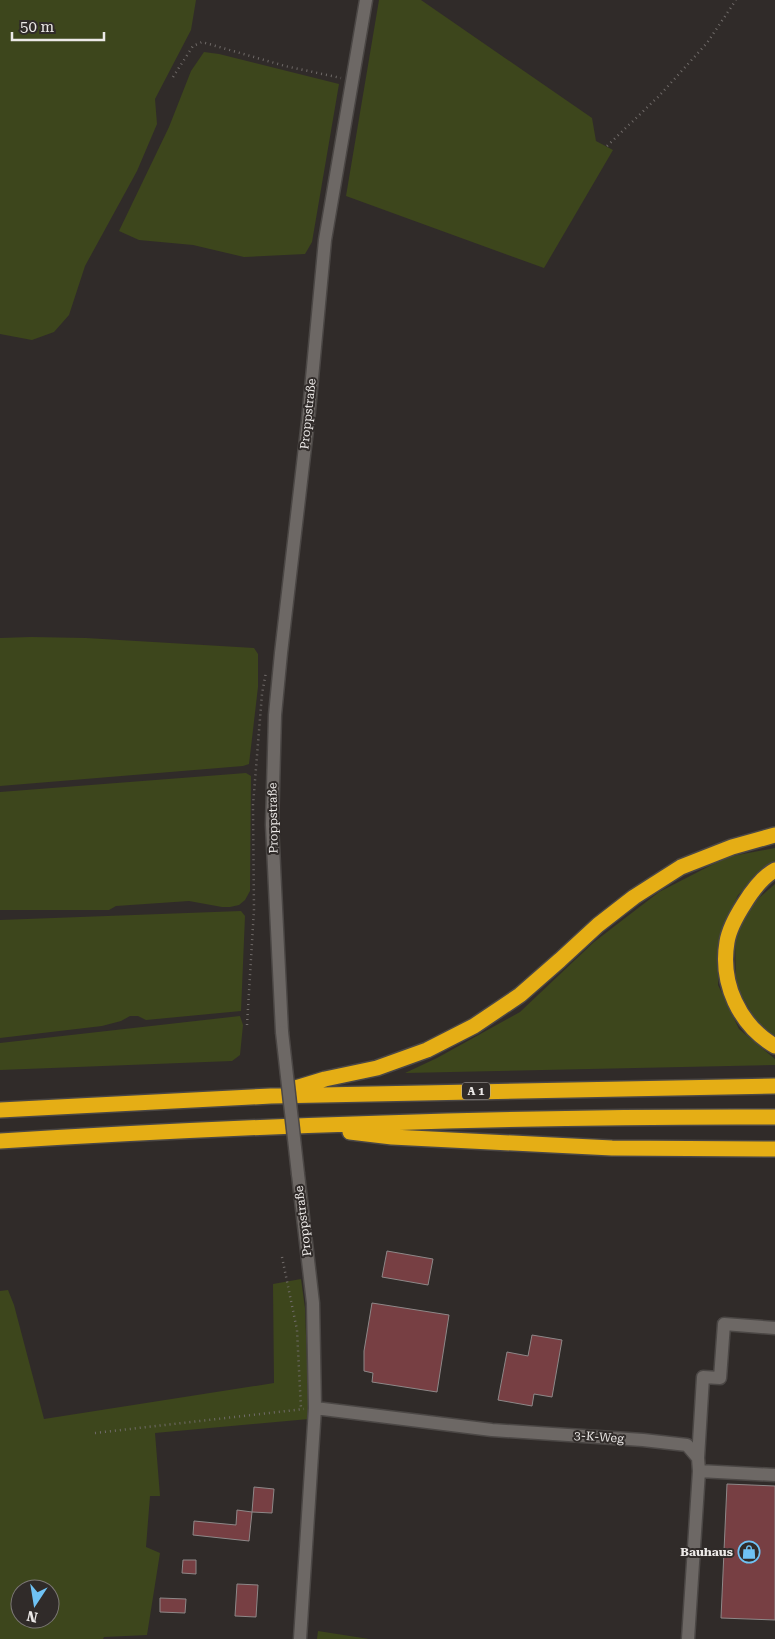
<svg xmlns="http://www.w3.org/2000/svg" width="775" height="1639" viewBox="0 0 775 1639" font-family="'Roboto Serif',serif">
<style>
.green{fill:#3d461c;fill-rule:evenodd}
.building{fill:#773f43;stroke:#8e8888}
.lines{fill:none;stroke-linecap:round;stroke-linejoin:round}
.minor-casing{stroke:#4b4745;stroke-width:15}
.highway-casing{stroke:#4b4745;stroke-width:18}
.path{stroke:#706b69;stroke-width:2.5;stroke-dasharray:1 4;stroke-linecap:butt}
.minor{stroke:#6d6865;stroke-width:12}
.highway{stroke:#e5ae15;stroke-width:15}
.minor-bridge-casing{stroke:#4b4745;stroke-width:15;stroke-linecap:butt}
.minor-bridge{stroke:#6d6865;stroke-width:12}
.labels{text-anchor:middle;stroke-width:4;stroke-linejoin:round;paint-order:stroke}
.shield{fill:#302b29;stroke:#b4b0ae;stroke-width:1}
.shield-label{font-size:11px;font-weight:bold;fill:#ece9e7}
.street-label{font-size:12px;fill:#ece9e7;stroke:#302b29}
.poi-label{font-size:12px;font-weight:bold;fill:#ece9e7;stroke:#302b29;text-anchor:end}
</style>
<rect width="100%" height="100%" fill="#302b29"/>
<path class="green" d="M0 0H196L191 30 155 99 157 124 137 171 85 266 69 315 54 332 32 340 0 334Z
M379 0H421L592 118 596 141 613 150 544 268 346 196Z
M204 52 219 54 339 84 312 242 305 254 244 257 193 245 139 240 119 231 169 127 191 71Z
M31 637 86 638 254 648 258 654V687L249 764 243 766 0 786V638Z
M246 773 251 776 250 891 245 900 239 905 230 907H222L189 901 116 906 109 910H0V792Z
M775 848V864L760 874 738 895 721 933 718 985 739 1029 775 1059V1065L405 1073 437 1058 520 1012 594 942 659 892 727 857Z
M775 884V1036L758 1024 736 986 735 937 753 903Z
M241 911 245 916 241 1011 146 1020 138 1016H130L121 1021 102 1026 0 1038V920Z
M240 1016 243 1025 240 1055 232 1061 0 1070V1043Z
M301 1279 305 1308 309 1419 155 1433 160 1496H150L146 1547 160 1553 147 1635 104 1637 103 1639H0V1291L8 1290 14 1305 44 1419 274 1383 273 1284ZM20 1589H50V1619H20Z
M318 1631 369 1639H317Z"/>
<path class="building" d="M387 1251 433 1259 428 1285 382 1277Z
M372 1303 449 1315 437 1392 372 1382 373 1373 364 1371V1351Z
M532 1335 562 1340 552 1397 534 1394 532 1406 498 1400 507 1352 528 1356Z
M727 1484 775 1486V1620L721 1618Z
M254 1487 274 1489 272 1513 252 1512Z
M237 1510 252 1512 249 1541 193 1535 194 1521 236 1525Z
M183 1560H196V1574L182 1573Z
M237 1584 258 1585 256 1617 235 1616Z
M160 1598 186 1599 185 1613 160 1612Z"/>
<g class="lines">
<g class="minor-casing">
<path id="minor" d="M282 1032 272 825 275 715 281 653 308 421 325 240 366 0
M298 1174 313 1303 315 1408 300 1639
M315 1408 492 1430 643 1440 687 1445 698 1458 699 1471 688 1639
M698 1458 703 1377 720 1378 724 1324 775 1328
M699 1471 775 1475"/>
</g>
<g class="highway-casing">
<path id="highway" d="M775 870C762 877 752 891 744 904 737 915 729 929 727 942 720 983 739 1025 775 1046
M289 1090 325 1079 377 1068 427 1050 474 1026 520 995 560 960 598 925 634 897 681 867 732 847 775 835
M0 1110 271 1096 775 1086
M350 1132 392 1137 612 1148 775 1149
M0 1141C258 1125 517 1116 775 1117"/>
</g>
<path class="path" d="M173 77 193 46 202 42 285 66 341 78
M607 146 659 96 707 43 736 0
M247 1025 254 909 253 805 262 694 266 672
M282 1257 297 1330 301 1409
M95 1433 304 1409"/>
<use href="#minor" class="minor"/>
<use href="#highway" class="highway"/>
<g class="minor-bridge-casing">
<path id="minor-bridge" d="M282 1032 298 1174"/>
</g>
<use href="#minor-bridge" class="minor-bridge"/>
</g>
<defs>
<g id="shop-ring" transform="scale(1.125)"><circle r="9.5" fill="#302b29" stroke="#6fc2f4" stroke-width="1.5"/><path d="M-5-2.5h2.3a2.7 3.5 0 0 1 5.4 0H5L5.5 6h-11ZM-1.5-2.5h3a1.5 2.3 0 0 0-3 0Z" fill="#6fc2f4"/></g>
</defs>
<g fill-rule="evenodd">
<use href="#shop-ring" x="749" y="1552"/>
</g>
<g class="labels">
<rect class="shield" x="462" y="1082.5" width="28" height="17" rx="4"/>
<g class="shield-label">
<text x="476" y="1095">A 1</text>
</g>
<g class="street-label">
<text transform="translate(308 414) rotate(-84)" y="4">Proppstraße</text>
<text transform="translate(273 818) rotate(-91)" y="4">Proppstraße</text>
<text transform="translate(303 1221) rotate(-97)" y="4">Proppstraße</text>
<text transform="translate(599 1437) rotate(4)" y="4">3-K-Weg</text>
</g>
<g class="poi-label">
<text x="733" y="1556">Bauhaus</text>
</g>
</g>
<g transform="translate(35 1604) rotate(192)"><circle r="24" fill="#302b29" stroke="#7b7775"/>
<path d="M0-4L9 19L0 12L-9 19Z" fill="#6fc2f4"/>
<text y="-8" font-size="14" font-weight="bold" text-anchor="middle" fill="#ece9e7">N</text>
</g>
<path d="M12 32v8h92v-8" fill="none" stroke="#ece9e7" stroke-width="2.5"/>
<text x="20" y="32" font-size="15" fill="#ece9e7" stroke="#302b29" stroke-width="4" paint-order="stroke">50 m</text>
</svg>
